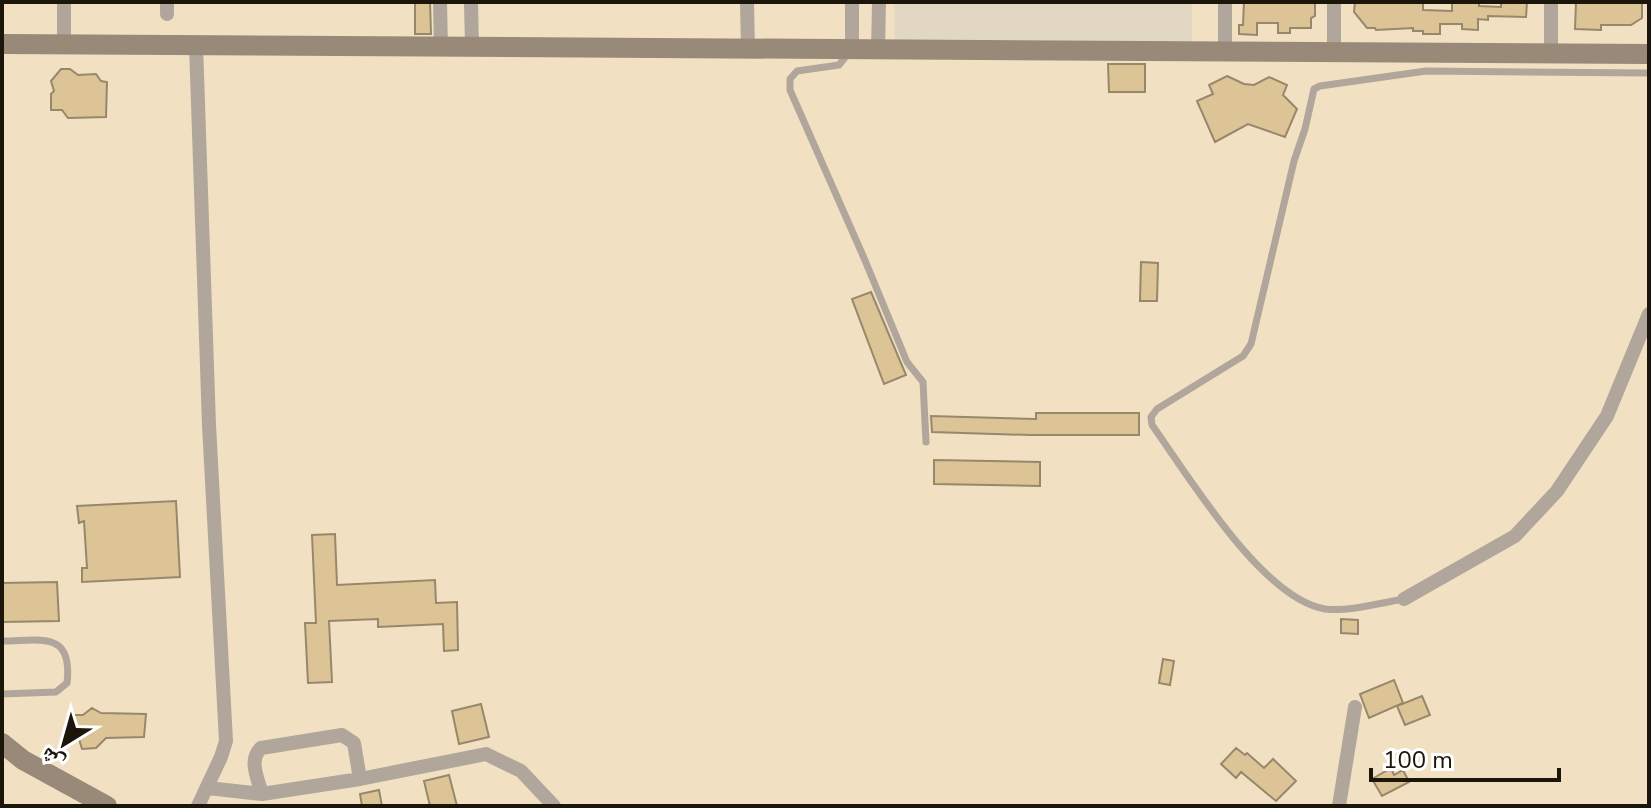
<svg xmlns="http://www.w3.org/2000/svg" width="1651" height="808" viewBox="0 0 1651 808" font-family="'Nunito Sans','Noto Naskh Arabic',sans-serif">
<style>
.commercial{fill:#e2d7c3}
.building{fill:#ddc496;stroke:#97886c;stroke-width:2}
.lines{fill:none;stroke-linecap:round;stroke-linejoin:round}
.lane{stroke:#b1a69b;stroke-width:7}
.street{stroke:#b1a69b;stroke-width:14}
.secondary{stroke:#988979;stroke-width:20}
</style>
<rect width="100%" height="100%" fill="#f1e0c2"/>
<path class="commercial" d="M894 2H1192V41L895 42Z"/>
<path class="building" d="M415 2H430L431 34H415Z
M1244 2H1315V16L1311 18V28H1290V33H1278V23H1257V35L1239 34V25H1243Z
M1355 2H1423V10L1452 11V2H1479V6L1501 7V2H1527L1526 17 1488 16V20L1478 19V30L1462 29V24H1440V34H1423V31H1413V28L1376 30 1375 28H1367L1354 12Z
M1576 2H1642V18L1631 25H1601V30L1575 29Z
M1108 64H1145V92H1109Z
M61 69H70L78 75 96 74 101 81 107 82 106 117 68 118 62 110H51V94L54 91 51 81Z
M1227 76 1244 84 1254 85 1269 77 1287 85 1283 95 1297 109 1285 137 1248 124 1215 142 1197 101 1213 94 1209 85Z
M1141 262 1158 263 1157 301H1140Z
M871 292 906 375 884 384 852 299Z
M1036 413H1139V435H1030L932 432 931 416 1036 419Z
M934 460 1040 462V486L934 484Z
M176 501 180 577 82 582V568H87L84 521 79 523 77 506Z
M335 534 337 585 435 580 436 603 457 602 458 650 444 651 443 624 378 627V619L329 621 332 682 308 683 305 623H316L312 535Z
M57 582 59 621 2 622V583Z
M1341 619 1358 620V634L1341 633Z
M1163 659 1174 661 1170 685 1159 683Z
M1394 680 1403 703 1369 718 1360 694Z
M1422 696 1430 715 1405 725 1397 706Z
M481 704 489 737 459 744 452 711Z
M92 708 101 713 146 714 144 737 106 738 96 748 82 749 79 739 70 733 69 725 75 715H83Z
M1236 748 1245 755 1247 753 1264 768 1273 759 1296 781 1276 801 1241 772 1236 778 1221 764Z
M1391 768 1394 775 1403 770 1409 782 1382 796 1372 779Z
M449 775 457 806H430L424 781Z
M379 790 382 806H362L360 794Z"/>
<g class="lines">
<path class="lane" d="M850 51 839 65 797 71 790 79V90L864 258 907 362 923 382 926 442
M1404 599C1379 603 1350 612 1325 609 1262 599 1188 475 1152 425L1151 417 1157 409 1243 356 1251 344 1294 161 1305 129 1314 89 1320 86 1426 71 1649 73
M2 641C41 641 73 630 67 683L56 692 2 694"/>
<path class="street" d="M64 2V43
M440 2 441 47
M471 2 472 47
M747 2 748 49
M1225 2V51
M1334 2V53
M167 14V2
M196 45 209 425 226 741 221 757 198 806
M852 49V2
M878 50 879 2
M1551 54V2
M1404 599 1515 536 1557 491 1607 416 1649 314
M208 788 262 794 360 779 486 754 521 771 554 806
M262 794C258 779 248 760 261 748L342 735 354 743 360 779
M1339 806 1355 707"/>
<path class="secondary" d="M2 44 1649 54
M2 743 23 760 107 806"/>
</g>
<rect width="1651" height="808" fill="none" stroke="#1b150a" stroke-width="8"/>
<g transform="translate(64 744) rotate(217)" stroke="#ffffff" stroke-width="6" paint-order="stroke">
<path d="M0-6L14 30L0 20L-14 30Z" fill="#1b150a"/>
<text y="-12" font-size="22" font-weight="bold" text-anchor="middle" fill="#1b150a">ش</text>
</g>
<path d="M1371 768v12h188v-12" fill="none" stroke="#1b150a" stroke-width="4"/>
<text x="1383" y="768" font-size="24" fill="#1b150a" stroke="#ffffff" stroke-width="6" paint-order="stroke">100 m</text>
</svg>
